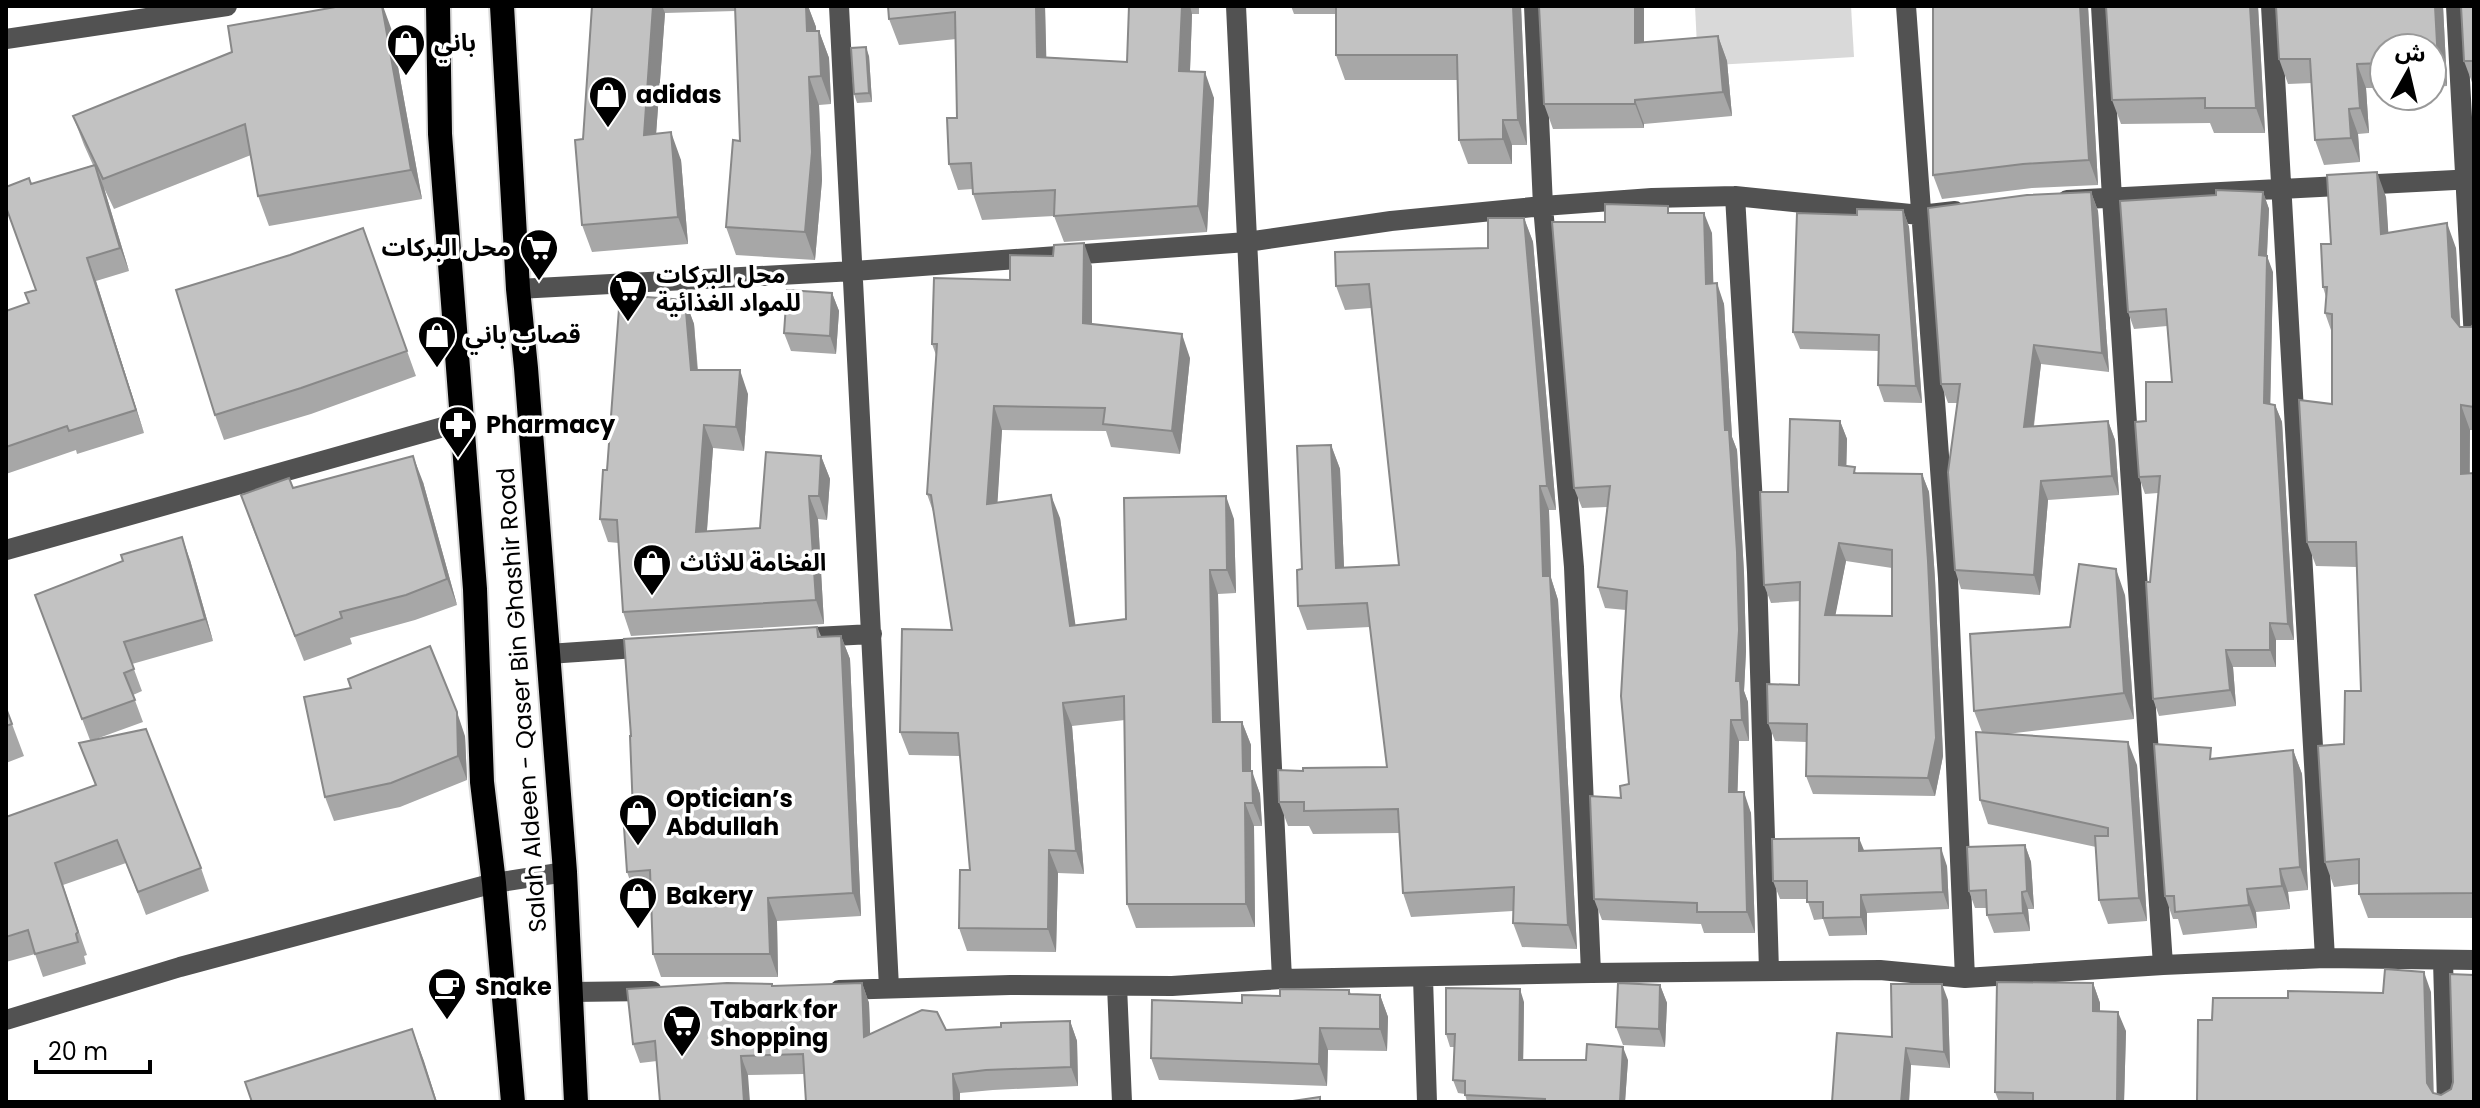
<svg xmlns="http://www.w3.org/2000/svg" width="2480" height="1108" viewBox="0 0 2480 1108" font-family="Poppins,'Noto Sans Arabic',sans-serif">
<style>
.green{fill:#d9d9d9}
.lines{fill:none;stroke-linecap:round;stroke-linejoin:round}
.highway-casing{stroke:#dbdbdb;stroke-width:28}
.minor{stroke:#525252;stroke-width:20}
.highway{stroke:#000;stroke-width:24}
.wall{fill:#a7a7a7;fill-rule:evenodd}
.shaded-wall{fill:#888}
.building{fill:#c2c2c2;stroke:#888;stroke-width:2;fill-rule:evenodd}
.labels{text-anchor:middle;stroke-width:7;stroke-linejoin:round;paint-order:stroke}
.poi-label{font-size:24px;font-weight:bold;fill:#000;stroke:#fff;text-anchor:start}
.street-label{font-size:24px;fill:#000;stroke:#fff}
</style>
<rect width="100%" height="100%" fill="#fff"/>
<path class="green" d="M1695 6H1851L1854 57 1698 66Z"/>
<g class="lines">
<g class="highway-casing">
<path id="highway" d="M438 6 440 134 475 589 482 782 494 883 513 1102
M502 6 518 289 526 368 565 872 576 1102"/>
</g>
<path class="minor" d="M839 6 889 987
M1236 6 1282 979
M1534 6 1543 206 1574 567 1591 973
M1906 6 1948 578 1965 978
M2101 6 2112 198 2163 965
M2271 6 2325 958
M2456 6 2474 340
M6 39 227 6
M1735 196 1757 572 1769 971
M2067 200 2474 179
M518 289 854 271 1247 242 1391 221 1543 206 1652 198 1735 196 1920 215 1955 211
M6 550 461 422
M815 637 872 634
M548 654 651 647
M2443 961 2447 1102
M1423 978 1427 1102
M1117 986 1122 1102
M839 990 1010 985 1172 986 1282 979 1591 973 1880 970 1965 978 2163 965 2325 958 2474 960
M571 992 652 991
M6 1020 180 967 494 883 565 872"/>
<use href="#highway" class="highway"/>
</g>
<path class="wall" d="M592 6H808L816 27V31H819L829 58 831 104 819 105 822 180 815 260 736 255 726 227 740 141 735 11 665 13 656 134 681 160 688 244 592 252 582 225 583 139Z
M888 6H1045L1046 57 1127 62 1129 6H1199V14H1192L1190 71 1214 98 1207 232 1064 242 1054 216 982 220 973 194V189L958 190 949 164 957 118 956 39 899 45 889 19Z
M1291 6H1521L1527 145H1512V164H1468L1459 140 1458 80H1345L1336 55V14H1294Z
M1539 6H1644V43L1718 36 1727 61 1732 116 1644 124V128L1553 129 1544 104Z
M2088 6 2098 185 2032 188 1942 199 1933 175Z
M2258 6 2265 133H2214L2210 123 2121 124 2112 100Z
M2443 6 2447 86 2432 87V48H2384V88H2366L2369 133 2358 134 2360 162 2324 165 2315 140 2312 83 2288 84 2279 59Z
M2474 6V85H2473L2464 61Z
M391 28 422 199 269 226 258 196 251 155 114 209 104 188 129 271 96 281 144 433 77 454 76 450 6 474V311L29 303 36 290 31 184 93 165 84 145 73 116Z
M869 56 872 102 857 103 854 94Z
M2091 192 2098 211 2109 372 2041 364 2034 426 2108 421 2115 440 2119 495 2048 500 2040 595 1961 589 1955 570 1957 403H1948L1941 384Z
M2263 192 2269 209 2267 256 2273 275 2270 404 2275 405 2282 422 2294 640H2276V667H2233L2236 706 2159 716 2153 699 2150 582 2158 493 2145 494 2139 477 2146 421 2172 382 2167 326 2134 329 2128 312Z
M2386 197 2388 232 2456 248 2460 327H2471L2474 324V430H2470V473H2474V918H2368L2359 894V884L2334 887 2325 862 2344 744 2361 691 2357 567 2316 566 2307 542 2332 404V333L2325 313 2326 297 2323 287 2331 244Z
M1903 210 1909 227 1922 403 1884 402 1878 385 1879 351 1800 349 1793 332 1857 215Z
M1671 213 1712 233 1713 284 1724 304 1732 437 1737 450 1744 573 1746 651 1744 691 1748 702 1749 741H1739L1737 792 1751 813 1755 933H1704L1701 924 1602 920 1594 899 1621 798 1629 784 1626 610 1605 608 1598 587 1607 507 1582 508 1574 488 1605 222Z
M1524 218 1533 242 1556 510H1549L1551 578 1558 600 1577 949 1522 947 1513 923V911L1411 917 1403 893 1399 833 1313 834 1309 826H1288L1279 802 1303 771 1387 767 1370 627 1307 630 1298 606 1302 569 1331 445 1340 469 1344 568 1399 565 1371 308 1345 310 1336 286 1488 248Z
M363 228 416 376 311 414 224 440 215 415 290 255Z
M1092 266V324L1190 358 1180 454 1111 447 1106 431 1002 430 997 502 1060 518 1075 625 1126 619 1234 519 1236 593 1218 594 1221 722H1242L1251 745V771L1260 794 1262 826H1254L1255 927 1136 928 1127 904 1125 720 1072 726 1084 874 1058 873 1056 952 967 951 959 928 970 870 960 756 909 755 900 732 952 630 934 514 927 494 936 355 932 344Z
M832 293 839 311 836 354 791 351 784 333Z
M685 300 694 324 698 370 748 394 744 451 713 448 707 531 760 528 821 456 830 479 827 520 818 519 824 624 631 636 623 612 619 543 608 542 600 519 607 470Z
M1840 421 1847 439 1846 466 1857 473 1922 474 1929 492 1935 579 1943 756 1935 796 1813 794 1806 776 1807 742 1775 741 1768 723 1799 685 1800 601 1771 603 1764 585 1788 492ZM1846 561 1892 568V616L1835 615Z
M423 482 457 605 415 620 350 638 352 644 304 661 250 521 293 488Z
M190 560 213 641 132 664 142 691 133 695 143 722 96 739 201 868 209 891 146 915 126 863 63 885 87 955 84 956 86 964 43 977 35 954 6 962V817L95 785 90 740 35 595Z
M2125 595 2134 719 2007 734 2137 765 2147 921 2108 924 2099 900 2096 847 1988 824 1980 800 1982 732 1974 711 2070 627Z
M817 627 821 636H841L850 659 861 916 777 921 778 977H661L653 954 651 894 635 895 627 872 633 812Z
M6 708 24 756 6 763Z
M465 736 467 780 400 807 334 821 325 797Z
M2293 750 2302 774 2308 890 2288 892 2290 909 2256 912 2257 928 2183 935 2178 919H2173L2165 896 2215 759Z
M2025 845 2031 862 2034 909H2028L2030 931 1994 933 1987 915V908H1975L1969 891Z
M1864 851 1947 866 1949 909 1867 913V935L1829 936 1823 919 1814 920 1807 899H1780L1773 881Z
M862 983 869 1003 870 1034 1001 1027 1070 1021 1077 1041 1078 1086 993 1090 960 1093 804 1074 748 1075 657 1061 640 1063 633 1044 773 986Z
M2093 983 2100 1003V1012L2126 1031 2124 1102H1999L1995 1092Z
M1660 985 1667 1003 1665 1047 1623 1045 1616 1027Z
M1349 990 1351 994 1380 995 1388 1017 1387 1051 1328 1050 1327 1086 1159 1080 1151 1058 1242 1003 1280 996Z
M1948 1000 1950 1068 1911 1065 1909 1102H1832Z
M1524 1002 1523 1060H1628L1625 1102H1467L1465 1094 1458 1093 1453 1080 1455 1047H1450L1446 1034Z"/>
<path class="shaded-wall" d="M382 6H383L391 28 422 199 411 170Z
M653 6H662L665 13 654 162 644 135Z
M806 6H808L816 27 817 59 807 31Z
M1036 6H1045L1047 83 1037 57Z
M1182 6H1190L1192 14 1189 97 1179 71Z
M1513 6H1521L1527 145 1518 120Z
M1635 6H1644V68L1635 43Z
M2080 6H2088L2098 185 2089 160Z
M2250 6H2258L2265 133 2256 108Z
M2435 6H2443L2447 86 2438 62Z
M819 31 829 58 831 104 821 76Z
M1718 36 1727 61 1732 116 1723 92Z
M866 47 869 56 872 102 869 93Z
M2357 64 2366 88 2369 133 2360 108Z
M1205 72 1214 98 1207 232 1198 206Z
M809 77 819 105 822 180 815 260 805 232Z
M1635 100 1644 124V128L1635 104Z
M2349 109 2358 134 2360 162 2351 138Z
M1503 120 1512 145V164L1503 139Z
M671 132 681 160 688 244 678 217Z
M95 165 104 188 129 271 120 248Z
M2377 172 2386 197 2390 258 2381 234Z
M2091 192 2098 211 2109 372 2102 353Z
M2263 192 2269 209 2266 272 2259 255Z
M1903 210 1909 227 1922 403 1916 386Z
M1704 213 1712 233 1714 305 1706 284Z
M1524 218 1533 242 1556 510 1547 486Z
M2447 223 2456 248 2461 341 2452 317Z
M1084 243 1092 266V347L1083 323Z
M2267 256 2273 272 2270 420 2264 403Z
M87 258 96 281 144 433 136 410Z
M1717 283 1724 304 1732 437 1737 450 1744 573 1746 651 1744 691 1748 702 1749 741 1742 720 1736 681 1725 430Z
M832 293 839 311 836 354 830 336Z
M685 300 694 324 699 393 691 370Z
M1182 334 1190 358 1180 454 1172 431Z
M2034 345 2041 364 2031 446 2024 427Z
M740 370 748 394 744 451 736 427Z
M2275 405 2282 422 2294 640 2288 624Z
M2461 405 2470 430 2469 499 2461 474Z
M994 406 1002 430 996 527 987 504Z
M1840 421 1847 439 1846 483 1839 465Z
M2108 421 2115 440 2119 495 2112 476Z
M704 425 713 448 705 555 696 532Z
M1331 445 1340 469 1345 592 1336 568Z
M413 456 423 482 457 605 447 579Z
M821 456 830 479 827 520 819 496Z
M1922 474 1929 492 1935 579 1943 756 1935 796 1928 778Z
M2041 481 2048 500 2040 595 2034 575Z
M1540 486 1549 510 1551 578 1558 600 1577 949 1568 925 1543 576Z
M1051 495 1060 518 1079 649 1070 626Z
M809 496 818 519 824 624 816 600Z
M1226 496 1234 519 1236 593 1227 570Z
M182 537 190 560 213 641 205 619Z
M1839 543 1846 561 1832 633 1825 615Z
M2116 569 2125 595 2134 719 2124 693Z
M1210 570 1218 594 1221 745 1213 722Z
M2270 623 2276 640V667L2270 650Z
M841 636 850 659 861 916 853 893Z
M2226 650 2233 667 2236 706 2230 690Z
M1063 703 1072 726 1084 874 1076 851Z
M457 712 465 736 467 780 458 756Z
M1731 720 1739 741 1737 813 1729 792Z
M1242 722 1251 745V794L1243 771Z
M2128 742 2137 765 2147 921 2139 898Z
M2293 750 2302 774 2308 890 2300 867Z
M1252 771 1260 794 1262 826 1253 803Z
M1744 792 1751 813 1755 933 1747 912Z
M1245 803 1254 826 1255 927 1246 904Z
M1859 838 1866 855 1859 851Z
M2025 845 2031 862 2034 909 2027 891Z
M1941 848 1947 866 1949 909 1943 892Z
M1049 850 1058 873 1056 952 1048 929Z
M2280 869 2288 892 2290 909 2282 886Z
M2247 889 2256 912 2257 928 2249 905Z
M2022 892 2028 909 2030 931 2023 913Z
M1861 895 1867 913V935L1861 917Z
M768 898 777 921 778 977 770 954Z
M2424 972 2431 992 2434 1102 2427 1083Z
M862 983 869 1003 871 1056 864 1037Z
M2093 983 2100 1003V1031L2093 1011Z
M1942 984 1948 1000 1950 1068 1944 1052Z
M1660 985 1667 1003 1665 1047 1659 1029Z
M1520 989 1524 1002 1523 1072 1519 1060Z
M1380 995 1388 1017 1387 1051 1380 1029Z
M2118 1012 2126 1031 2124 1102H2117Z
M1070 1021 1077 1041 1078 1086 1071 1067Z
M1320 1028 1328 1050 1327 1086 1319 1064Z
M412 1029 424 1061 437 1102H436Z
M1623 1047 1628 1060 1625 1102H1620Z
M1906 1048 1911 1065 1909 1102H1901Z
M741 1056 748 1075 750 1102H744Z
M953 1074 960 1093V1102H954Z"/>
<path class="building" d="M341 6H382L411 170 258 196 245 124 103 179 73 116 232 52 228 26Z
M592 6H653L644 135 671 132 678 217 582 225 575 140 583 139Z
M735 6H806L807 31H819L821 76 809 77 812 152 805 232 726 227 733 140 740 141Z
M888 6H1036L1037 57 1127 62 1129 6H1182L1179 71 1205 72 1198 206 1054 216 1055 190 973 194 971 163 949 164 947 118H957L955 12 889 19Z
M1336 6H1513L1518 120H1503V139L1459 140 1457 55H1336Z
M1539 6H1635V43L1718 36 1723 92 1635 100V104H1544Z
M1933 6H2080L2089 160 2023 164 1933 175Z
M2106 6H2250L2256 108H2205V98L2112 100Z
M2276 6H2435L2438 62H2432V48H2384V63L2357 64 2360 108 2349 109 2351 138 2315 140 2310 59H2279Z
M2461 6H2474V61H2464Z
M866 47 869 93 854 94 851 48Z
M95 165 120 248 87 258 136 410 69 431 67 426 6 447V311L29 303 25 293 36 290 6 207V187L29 178 31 184Z
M2377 172 2381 234 2447 223 2452 317 2460 327H2471L2474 324V407L2461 405V474L2474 473V893L2359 894V859L2325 862 2318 746 2344 744 2345 691H2361L2356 542H2307L2299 400 2332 404V314L2325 313 2327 287H2323L2321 244H2331L2327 175Z
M2216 190 2263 192 2259 255 2267 256V258L2264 403 2275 405 2288 624 2270 623V650H2226L2230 690 2153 699 2146 582H2150L2160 476 2139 477 2135 422 2146 421V382H2172L2166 309 2128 312 2120 201 2216 195Z
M2091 192 2102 353 2034 345 2024 427 2108 421 2112 476 2041 481 2034 575 1955 570 1948 472 1960 384H1941L1928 208 2027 195Z
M1605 204 1668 206V213H1704L1706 284 1717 283 1725 430H1729L1737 552 1739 630 1736 681H1740L1742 720H1731L1729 792H1744L1747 912H1697V903L1594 899 1590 796 1621 798 1620 786 1629 784 1621 696 1627 591 1598 587 1610 486 1574 488 1552 222H1605Z
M1857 209 1903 210 1916 386 1878 385 1879 335 1793 332 1797 213 1857 215Z
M1488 218H1524L1547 486H1540L1543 576H1550L1568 925 1513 923 1514 887 1403 893 1398 809 1304 811V802H1279L1278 770 1303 771V768L1387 767 1367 603 1298 606 1297 570 1302 569 1297 446 1331 445 1336 568 1399 565 1369 284 1336 286 1335 252 1488 248Z
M363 228 407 351 301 388 215 415 176 290 290 255Z
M1084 243 1083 323 1182 334 1172 431 1103 424 1105 408 994 406 987 504 1051 495 1070 626 1126 619 1124 498 1226 496 1227 570H1210L1213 722H1242L1243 771H1252L1253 803H1245L1246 904H1127L1124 696 1063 703 1076 851 1049 850 1048 929 959 928 960 870H970L958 733 900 732 902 629 952 630 931 495 927 494 937 344H932L934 278 1010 280V255L1053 256 1054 245Z
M787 290 832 293 830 336 784 333Z
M620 295 685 300 691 370H740L736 427 704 425 696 532 760 528 766 452 821 456 819 496H809L816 600 623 612 617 520 600 519 603 470H607Z
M1790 419 1840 421 1839 465 1855 467 1854 473 1922 474 1928 561 1936 738 1928 778 1806 776 1807 724 1768 723 1767 684 1799 685 1800 582 1764 585 1760 492H1788ZM1839 543 1892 550V616L1825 615Z
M413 456 447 579 406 595 340 612 342 618 295 636 241 495 289 478 293 488Z
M182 537 205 619 124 642 134 669 124 673 135 700 82 719 35 595 123 561 121 555Z
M2079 564 2116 569 2124 693 1974 711 1970 634 2070 627Z
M817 627 818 637 841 636 853 893 768 898 770 954H653L650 870 627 872 623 812H633L630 736H631L624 639Z
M430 646 457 712 458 756 391 783 325 797 304 697 351 688 348 679Z
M6 708 12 724 6 726Z
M146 729 201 868 138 892 117 840 55 863 78 932 76 934 78 942 35 954 28 930 6 937V817L96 785 79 743Z
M1976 732 2128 742 2139 898 2099 900 2095 836H2108V828L1980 800Z
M2154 744 2211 748 2210 759 2293 750 2300 867 2280 869 2282 886 2247 889 2249 905 2175 912 2174 896H2165Z
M1859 838V851L1941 848 1943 892 1861 895V917L1823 918V902H1807V881H1773L1772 839Z
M2025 845 2027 891 2022 892 2023 913 1987 915 1986 890 1969 891 1967 847Z
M2385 969 2424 972 2427 1083 2433 1093 2441 1095 2451 1089 2453 1082 2450 974 2474 975V1102H2197L2198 1020H2212L2213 998H2288V991L2383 993Z
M1997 982 2093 983V1011L2118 1012 2117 1102H2033V1093L1995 1092Z
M727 983 772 984V986L862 983 864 1037 922 1010 937 1012 946 1030 1001 1027V1023L1070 1021 1071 1067 986 1070 953 1074 954 1102H806L803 1054 741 1056 744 1102H660L655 1041 633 1044 627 989Z
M1618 983 1660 985 1659 1029 1616 1027Z
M1891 984H1942L1944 1052 1906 1048 1901 1102H1832L1837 1033 1892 1037Z
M1446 988 1520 989 1519 1060H1586L1587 1044 1623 1047 1620 1102H1545V1099L1465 1095V1081L1453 1080 1455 1034H1446Z
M1280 989 1349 990V994L1380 995V1029L1320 1028 1319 1064 1151 1058 1152 1000 1242 1003V995L1280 996Z
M412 1029 436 1102H252L245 1082Z
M1320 1097V1102H1286Z"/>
<defs>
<g id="shop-pin" transform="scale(2)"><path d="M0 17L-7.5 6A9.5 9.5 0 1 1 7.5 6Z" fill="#000" stroke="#fff"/><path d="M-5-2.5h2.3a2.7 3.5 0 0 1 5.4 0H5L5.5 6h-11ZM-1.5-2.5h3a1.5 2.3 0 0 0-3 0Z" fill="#fff"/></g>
<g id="supermarket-pin" transform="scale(2)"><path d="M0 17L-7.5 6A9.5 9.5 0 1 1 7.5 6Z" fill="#000" stroke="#fff"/><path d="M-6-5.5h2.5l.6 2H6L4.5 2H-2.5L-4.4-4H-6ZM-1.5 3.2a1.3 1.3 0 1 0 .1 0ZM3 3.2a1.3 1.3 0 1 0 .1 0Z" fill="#fff"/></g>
<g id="pharmacy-pin" transform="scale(2)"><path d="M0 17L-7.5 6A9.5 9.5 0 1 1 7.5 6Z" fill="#000" stroke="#fff"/><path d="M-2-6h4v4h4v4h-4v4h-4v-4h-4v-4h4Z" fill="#fff"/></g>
<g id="cafe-pin" transform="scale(2)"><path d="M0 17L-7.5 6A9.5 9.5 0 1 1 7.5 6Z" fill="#000" stroke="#fff"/><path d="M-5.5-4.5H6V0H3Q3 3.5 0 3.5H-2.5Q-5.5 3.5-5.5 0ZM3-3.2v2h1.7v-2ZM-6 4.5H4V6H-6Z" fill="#fff"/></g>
</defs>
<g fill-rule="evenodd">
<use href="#shop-pin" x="406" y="43"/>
<use href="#shop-pin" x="608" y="95"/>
<use href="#supermarket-pin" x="539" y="248"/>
<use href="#supermarket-pin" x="628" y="289"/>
<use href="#shop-pin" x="437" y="335"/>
<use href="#pharmacy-pin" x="458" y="425"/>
<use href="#shop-pin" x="652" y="563"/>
<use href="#shop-pin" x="638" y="813"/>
<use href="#shop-pin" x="638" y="896"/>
<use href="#cafe-pin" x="447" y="987"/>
<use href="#supermarket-pin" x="682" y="1024"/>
</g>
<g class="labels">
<g class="poi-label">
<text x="434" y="51">باني</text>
<text x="636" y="103">adidas</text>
<text x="511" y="256" text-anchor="end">محل البركات</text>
<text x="656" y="283">محل البركات<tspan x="656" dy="28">للمواد الغذائية</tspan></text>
<text x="465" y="343">قصاب باني</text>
<text x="486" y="433">Pharmacy</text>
<text x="680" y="571">الفخامة للاثاث</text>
<text x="666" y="807">Optician’s<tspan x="666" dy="28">Abdullah</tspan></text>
<text x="666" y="904">Bakery</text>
<text x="475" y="995">Snake</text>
<text x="710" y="1018">Tabark for<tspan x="710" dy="28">Shopping</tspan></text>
</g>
<g class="street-label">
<text transform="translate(522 700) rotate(-94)" y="8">Salah Aldeen - Qaser Bin Ghashir Road</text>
</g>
</g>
<rect width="2480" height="1108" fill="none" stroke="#000000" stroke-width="16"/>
<g transform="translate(2408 72) rotate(8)"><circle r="38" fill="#ffffff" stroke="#999999" stroke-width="2"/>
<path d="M0-6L14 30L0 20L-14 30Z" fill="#000000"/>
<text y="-12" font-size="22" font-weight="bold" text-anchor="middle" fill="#000000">ش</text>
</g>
<path d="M36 1060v12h114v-12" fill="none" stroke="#000000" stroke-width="4"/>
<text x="48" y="1060" font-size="24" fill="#000000" stroke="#ffffff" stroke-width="6" paint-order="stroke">20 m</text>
</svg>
